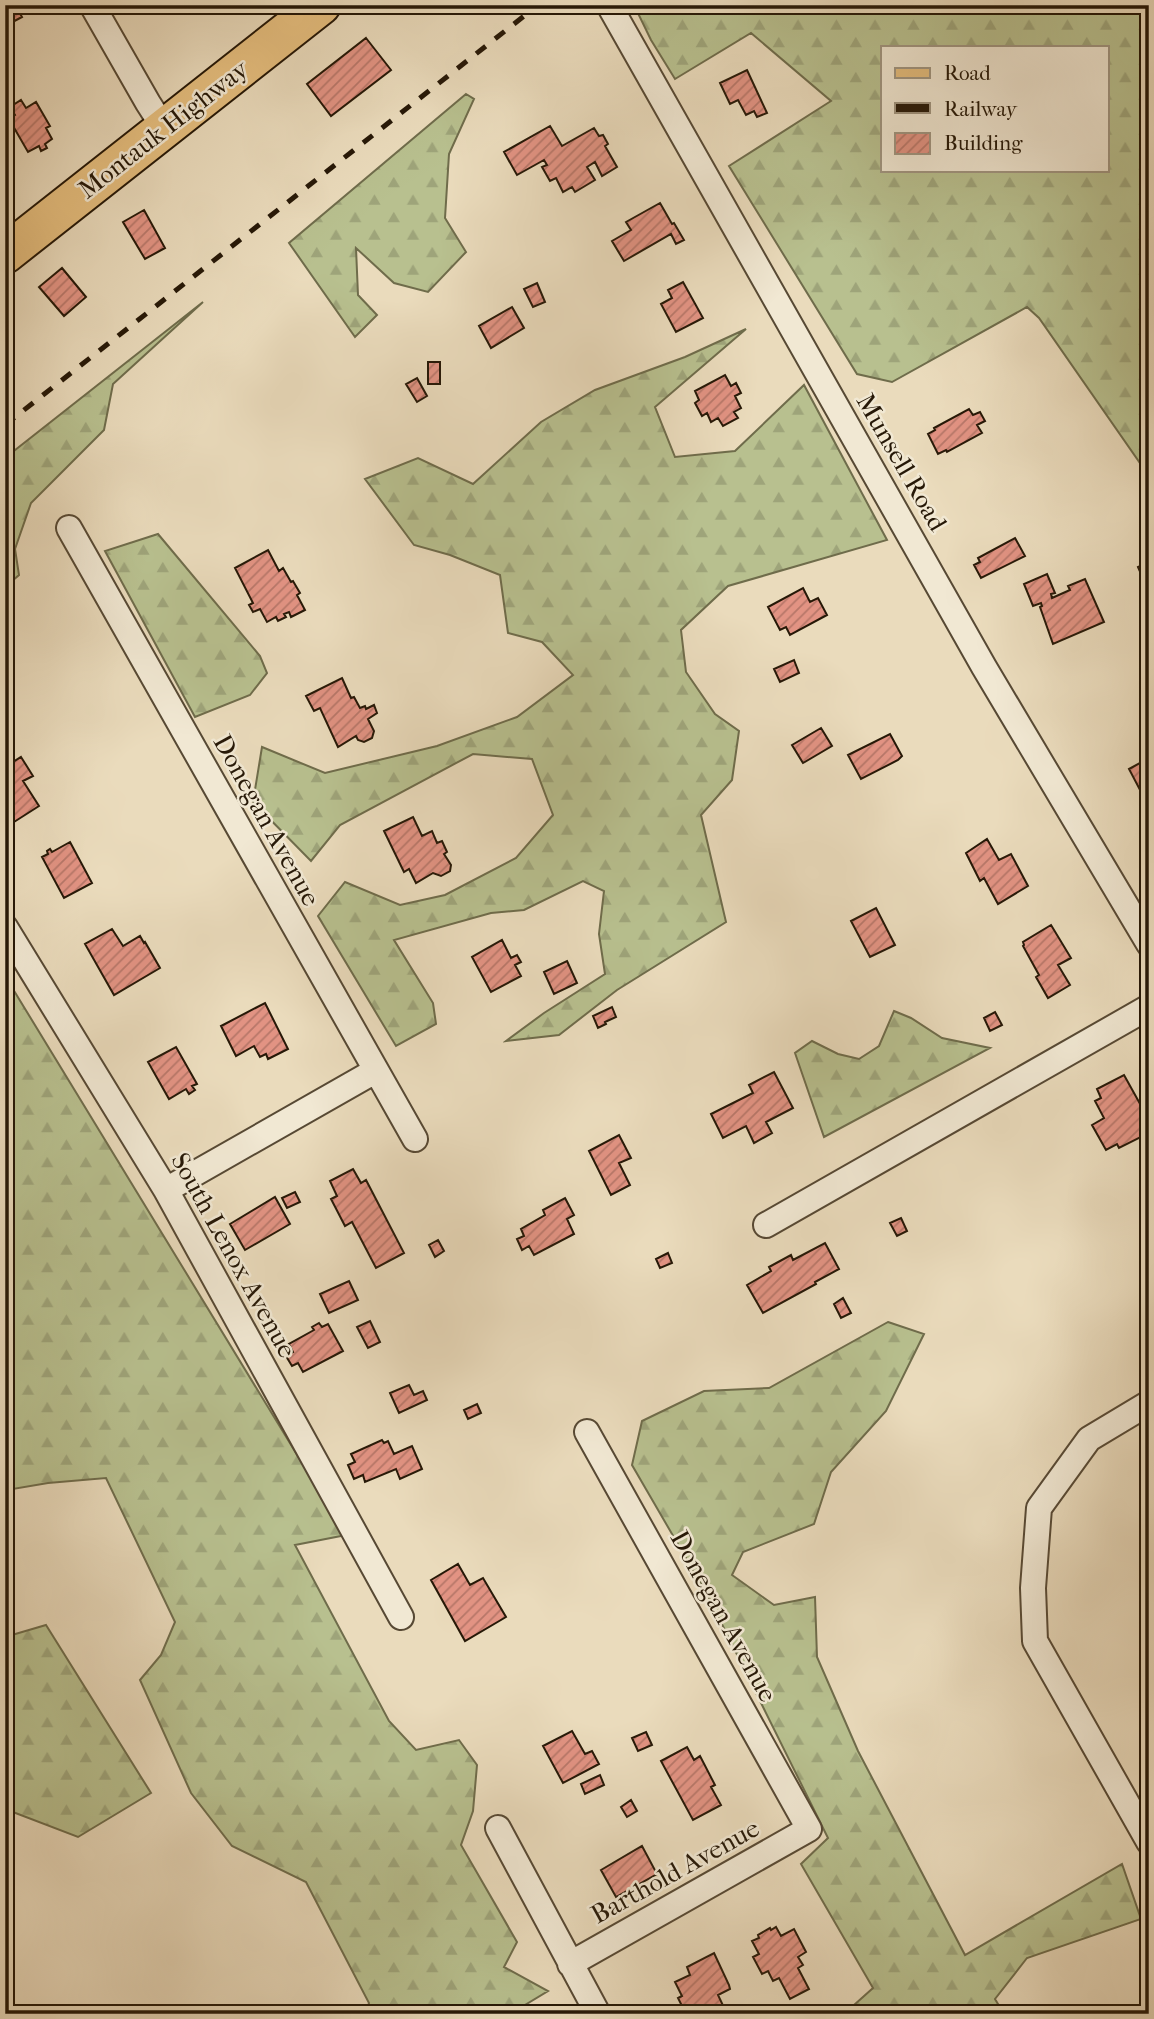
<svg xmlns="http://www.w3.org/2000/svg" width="1154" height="2019" viewBox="0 0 1154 2019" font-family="'IM FELL French Canon',serif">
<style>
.forest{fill:url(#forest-firs);stroke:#6f6c4b;stroke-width:2;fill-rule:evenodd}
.building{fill:url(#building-hatch);stroke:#261807;stroke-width:2}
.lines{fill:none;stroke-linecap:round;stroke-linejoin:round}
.minor-casing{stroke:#574934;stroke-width:28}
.primary-casing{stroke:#261807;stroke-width:42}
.minor{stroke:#f1e8d3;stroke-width:24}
.primary{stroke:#e5be7e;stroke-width:38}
.rail{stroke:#261807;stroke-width:5;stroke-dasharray:12 12;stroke-linecap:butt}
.labels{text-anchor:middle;stroke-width:5;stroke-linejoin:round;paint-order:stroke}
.street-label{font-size:26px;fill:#261807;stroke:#f1e8d3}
</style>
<defs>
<pattern id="forest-firs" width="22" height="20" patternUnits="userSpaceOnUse" patternTransform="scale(1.75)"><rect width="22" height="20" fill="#b8c08f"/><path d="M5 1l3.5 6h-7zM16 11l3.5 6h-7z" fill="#9ea47a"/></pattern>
<pattern id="building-hatch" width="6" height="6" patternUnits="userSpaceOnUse" patternTransform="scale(1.75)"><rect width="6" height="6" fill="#e29383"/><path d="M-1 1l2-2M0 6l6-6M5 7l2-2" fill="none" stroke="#b77769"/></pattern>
</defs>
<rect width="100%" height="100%" fill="#eadbbc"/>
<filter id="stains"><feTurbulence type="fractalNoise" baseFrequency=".00286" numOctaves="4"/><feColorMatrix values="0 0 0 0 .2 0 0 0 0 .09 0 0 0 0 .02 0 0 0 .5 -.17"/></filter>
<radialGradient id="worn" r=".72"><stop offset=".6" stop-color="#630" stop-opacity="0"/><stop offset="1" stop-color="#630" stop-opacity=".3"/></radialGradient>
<path class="forest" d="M634 5H1149V476L1039 318 1027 307 892 382 857 374 729 166 831 101 751 33 675 79 651 40ZM1107 47V170H883V47Z
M466 94 474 99 449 154 445 218 466 252 428 292 394 283 356 248 358 295 377 315 355 337 289 243Z
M203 302 113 384 104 430 31 503 15 549 19 575 5 587V458Z
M746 329 655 407 675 457 735 451 804 385 887 540 728 586 681 630 686 672 715 714 739 731 732 780 701 815 726 922 617 990 559 1035 506 1041 544 1013 605 974 599 934 604 891 583 881 524 910 491 913 394 940 433 1003 436 1024 396 1046 318 916 345 882 400 905 445 895 516 858 553 815 532 759 473 754 340 825 311 861 253 802 262 747 325 773 437 746 517 717 573 675 542 642 508 633 500 575 450 555 414 545 365 479 418 458 473 484 541 422 595 390 685 357Z
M158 534 260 656 267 673 250 695 195 717 105 551Z
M5 976 346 1535 295 1545 389 1721 416 1750 459 1740 477 1765 473 1811 461 1845 517 1942 504 1967 548 1991 510 2014H365L369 2003 306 1882 232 1846 191 1793 140 1680 161 1655 175 1622 106 1478 48 1483 13 1489 5 1476Z
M894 1011 911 1018 942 1038 990 1048 824 1137 795 1053 812 1041 838 1054 859 1059 879 1046Z
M888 1322 924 1334 886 1411 831 1472 814 1524 743 1552 732 1575 774 1605 815 1597 817 1657 858 1751 965 1955 1122 1864 1141 1919 1027 1958 995 1999 1004 2014H844L873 1988 801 1864 828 1838 708 1596 632 1465 642 1421 704 1391 769 1388Z
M46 1625 151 1793 78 1837 5 1809V1637Z"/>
<path class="building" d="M5 5H15L22 17 5 26Z
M366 38 391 70 331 116 307 84Z
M747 70 767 113 757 117 754 111 746 115 738 100 730 104 720 83Z
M21 100 26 108 36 102 50 126 46 128 52 139 45 144 47 148 41 151 39 146 28 152 9 119 15 115 10 107Z
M550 126 562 146 594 128 599 136 603 135 608 144 605 146 617 167 602 176 595 162 587 167 595 180 575 192 572 187 563 192 556 178 550 181 542 167 547 165 544 160 517 175 504 152Z
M660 203 672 224 674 223 684 240 676 244 671 234 624 261 612 241 631 230 626 222Z
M144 210 165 248 145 259 123 222Z
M62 268 86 297 64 316 39 287Z
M683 282 703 318 676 332 661 304 672 298 668 290Z
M537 283 545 302 533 307 524 289Z
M512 307 524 328 491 348 479 326Z
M428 362H440V384H428Z
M725 375 731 386 736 383 741 393 735 396 741 408 734 412 738 418 723 426 718 418 711 422 707 413 702 416 695 403 699 400 695 391Z
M417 378 427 396 417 402 406 384Z
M969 409 973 415 980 412 985 421 977 425 982 433 947 452 946 450 938 454 928 434 935 430 934 428Z
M1015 538 1025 556 981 578 974 565 980 562 978 558Z
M268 550 279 571 283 568 291 582 293 581 300 593 297 595 305 610 291 617 289 612 284 614 286 617 278 621 276 617 267 622 260 609 253 612 249 605 253 603 235 568Z
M1149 562V579L1144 581 1138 567Z
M1047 574 1055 593 1051 594 1052 598 1070 590 1068 586 1085 579 1104 622 1053 644 1040 607 1042 606 1041 603 1033 606 1024 584Z
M803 588 810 602 818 598 827 615 790 635 786 627 780 630 768 607Z
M794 660 799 673 780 682 774 669Z
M342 678 351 698 354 697 360 708 365 706 366 709 374 705 377 713 368 719 374 731 372 738 364 742 358 740 356 736 338 747 320 708 314 711 306 696Z
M821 728 832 746 803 763 792 745Z
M890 734 902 756 898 760 861 779 848 755Z
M21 757 33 776 23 781 39 806 14 822 5 809V767Z
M1149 758V807L1129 769Z
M413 817 422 836 432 831 437 843 442 841 447 852 444 854 451 865 450 871 441 876 433 873 416 883 409 869 404 872 384 831Z
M987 839 999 860 1011 854 1028 886 998 904 984 878 980 881 966 853Z
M70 842 92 883 64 898 42 857 48 854 47 851 50 849 52 852Z
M876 908 895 945 870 957 851 921Z
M1051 925 1071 958 1058 965 1070 985 1048 998 1036 977 1039 975 1023 946 1024 945 1023 942Z
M112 929 123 946 140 936 144 943 145 942 160 968 114 995 85 944Z
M502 940 511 958 517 955 521 962 515 965 521 976 491 992 472 957Z
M567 961 577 983 554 994 544 972Z
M265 1003 288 1049 268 1059 266 1054 260 1057 254 1046 236 1056 221 1026Z
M612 1007 616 1017 605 1022 606 1024 598 1028 593 1016Z
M995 1012 1002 1025 990 1031 984 1018Z
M176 1047 197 1084 192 1086 195 1090 189 1094 186 1089 169 1099 148 1062Z
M774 1072 793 1108 766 1122 772 1133 754 1143 746 1126 723 1138 711 1114 753 1093 749 1085Z
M1124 1075 1149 1120V1133L1119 1148 1117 1144 1106 1150 1092 1125 1104 1118 1095 1101 1101 1098 1097 1089Z
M619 1135 631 1158 619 1163 630 1185 611 1195 589 1151Z
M353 1169 361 1183 366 1180 404 1253 376 1268 352 1222 345 1226 331 1199 337 1196 330 1181Z
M295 1192 300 1202 287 1208 282 1198Z
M275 1197 290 1224 245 1250 230 1224Z
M565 1198 574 1215 567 1219 574 1234 534 1255 529 1246 522 1250 517 1239 524 1236 521 1229 545 1215 543 1210Z
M901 1218 907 1231 897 1236 890 1223Z
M438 1240 444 1251 435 1257 429 1245Z
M825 1243 839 1269 815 1282 816 1284 763 1313 747 1285 771 1271 769 1267 791 1255 793 1260Z
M668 1253 672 1263 660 1268 656 1259Z
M349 1281 358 1300 329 1313 320 1294Z
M843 1298 851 1313 841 1318 834 1304Z
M370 1321 380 1342 368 1348 357 1327Z
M319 1323 322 1327 328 1324 343 1351 303 1372 298 1363 292 1366 286 1356 293 1352 289 1344 314 1330 312 1327Z
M409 1385 414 1395 423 1391 427 1400 399 1413 390 1393Z
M477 1404 481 1413 468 1419 464 1410Z
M382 1440 384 1443 388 1441 394 1454 412 1446 422 1469 400 1479 396 1469 365 1482 363 1475 354 1479 348 1465 355 1462 351 1454Z
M458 1564 470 1585 483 1578 506 1617 465 1641 431 1580Z
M572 1731 585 1754 592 1751 599 1764 563 1783 543 1746Z
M646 1732 652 1745 638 1751 632 1738Z
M687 1747 694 1760 700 1756 715 1785 711 1787 721 1805 693 1820 661 1761Z
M600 1775 604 1785 585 1794 581 1784Z
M631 1800 637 1811 627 1817 621 1807Z
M642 1846 657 1874 616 1897 601 1870Z
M776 1927 781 1936 794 1929 806 1952 798 1957 803 1965 798 1968 809 1989 790 1999 779 1978 773 1981 768 1971 762 1974 753 1957 759 1954 752 1941 759 1938 758 1935 770 1928 771 1930Z
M714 1953 729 1985 730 1989 718 1995 727 2014H686L678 1998 682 1996 675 1982 690 1975 687 1967Z"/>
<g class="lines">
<g class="minor-casing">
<path id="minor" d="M92 5 148 103 164 128
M609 5 984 667 1149 944
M69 528 415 1139
M5 927 166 1190 401 1617
M166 1190 375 1071
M766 1225 1149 1007
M1149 1403 1089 1439 1039 1508 1033 1588 1035 1641 1149 1842
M498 1828 598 2014
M570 1964 809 1829 587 1432"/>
</g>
<g class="primary-casing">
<path id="primary" d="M5 254 321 5"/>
</g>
<use href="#minor" class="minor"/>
<use href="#primary" class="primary"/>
<path class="rail" d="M5 425 538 5"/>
</g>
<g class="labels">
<g class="street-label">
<text transform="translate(163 129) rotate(-38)" y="9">Montauk Highway</text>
<text transform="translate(902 462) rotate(60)" y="9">Munsell Road</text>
<text transform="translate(267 820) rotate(61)" y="9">Donegan Avenue</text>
<text transform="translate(234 1255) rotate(61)" y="9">South Lenox Avenue</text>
<text transform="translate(724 1616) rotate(61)" y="9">Donegan Avenue</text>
<text transform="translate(675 1871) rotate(-29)" y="9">Barthold Avenue</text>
</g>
</g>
<rect width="1154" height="2019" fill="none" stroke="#eadbbc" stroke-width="28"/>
<rect x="7" y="7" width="1140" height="2005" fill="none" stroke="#261807" stroke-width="3.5"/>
<rect x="14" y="14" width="1126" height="1991" fill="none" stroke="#261807" stroke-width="2"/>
<rect x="881" y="46" width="228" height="126" fill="#f1e8d3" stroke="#a09581" stroke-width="2"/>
<rect x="895" y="68" width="35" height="10" fill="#e5be7e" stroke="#a09581" stroke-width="2"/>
<text x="944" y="80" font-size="21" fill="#261807">Road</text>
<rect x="895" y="103" width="35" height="10" fill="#261807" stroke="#a09581" stroke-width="2"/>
<text x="944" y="116" font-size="21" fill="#261807">Railway</text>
<rect x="895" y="133" width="35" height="21" fill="url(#building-hatch)" stroke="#a09581" stroke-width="2"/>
<text x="944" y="150" font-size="21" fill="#261807">Building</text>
<rect width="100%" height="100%" filter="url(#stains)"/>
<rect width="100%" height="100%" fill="url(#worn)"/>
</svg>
